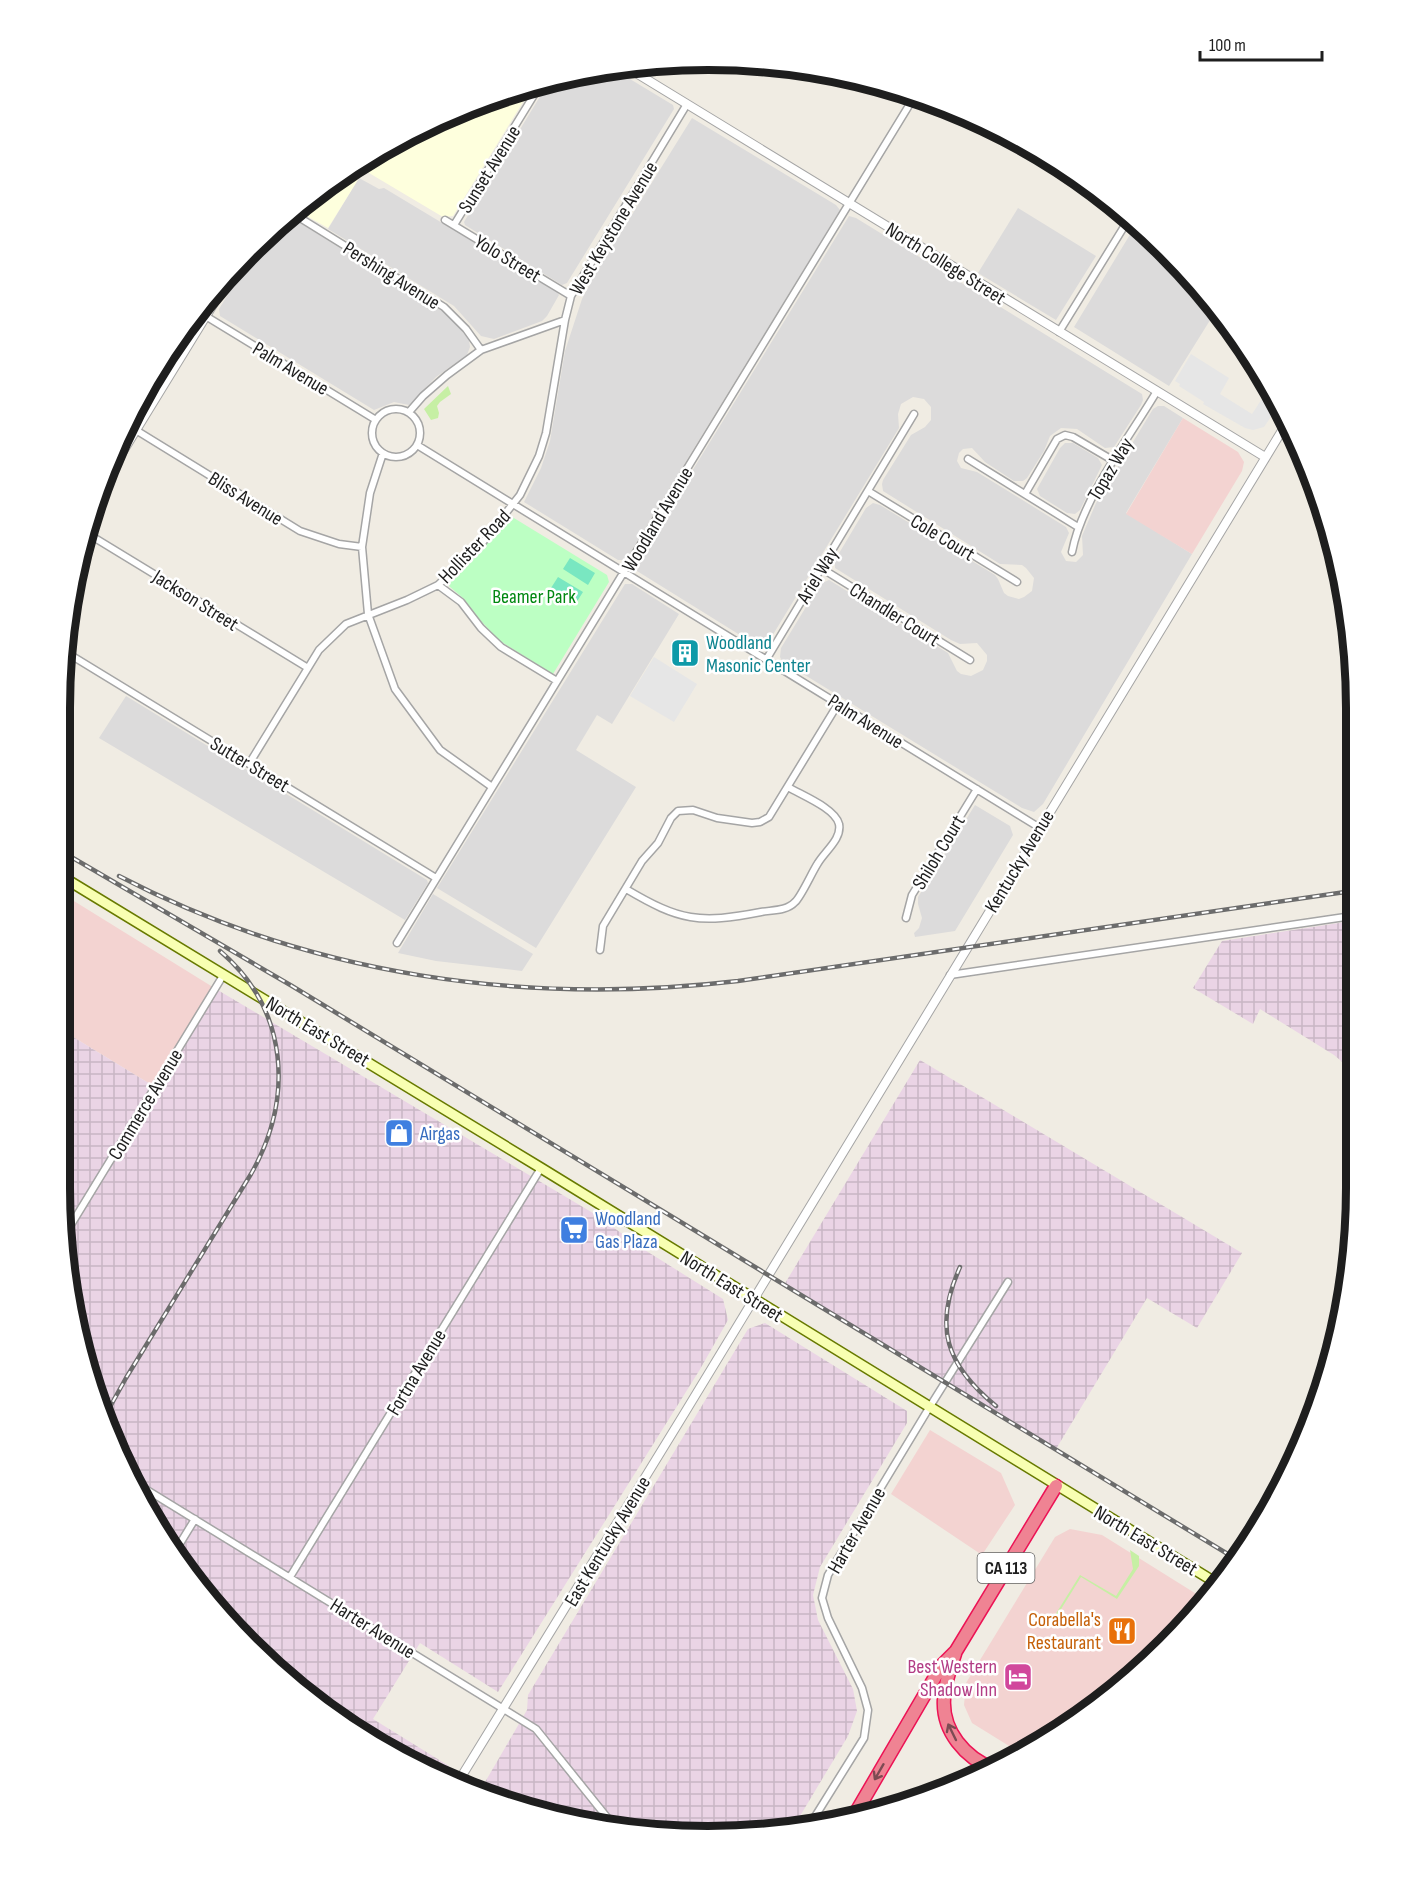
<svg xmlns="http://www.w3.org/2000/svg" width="1416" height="1896" viewBox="0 0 1416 1896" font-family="'Sofia Sans Condensed',sans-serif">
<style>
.residential{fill:#dcdbdb}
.commercial{fill:#f3d3d1}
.industrial{fill:url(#industrial-grid)}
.education{fill:#feffdd}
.grass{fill:#c6efa4}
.park{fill:#bcffc3}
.pitch{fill:#79e7c1}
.parking{fill:#e6e6e6}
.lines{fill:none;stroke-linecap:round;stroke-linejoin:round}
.minor-casing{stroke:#a5a5a5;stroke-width:9}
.tertiary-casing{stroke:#a5a5a5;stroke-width:10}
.secondary-casing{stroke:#687a00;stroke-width:12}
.motorway-casing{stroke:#ec1355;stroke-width:15}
.minor{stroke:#fff;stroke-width:6}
.tertiary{stroke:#fff;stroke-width:8}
.secondary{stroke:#f8ffb2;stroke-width:9}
.motorway{stroke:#ef8393;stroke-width:12}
.rail-casing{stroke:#6c6c6c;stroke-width:4.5}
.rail{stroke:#fff;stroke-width:2;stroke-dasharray:7;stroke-linecap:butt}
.oneway{stroke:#7c4b53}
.labels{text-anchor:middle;stroke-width:5;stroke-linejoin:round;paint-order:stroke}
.shield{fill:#fff;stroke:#626262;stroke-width:1.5}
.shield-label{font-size:18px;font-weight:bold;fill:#1e1e1e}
.street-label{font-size:20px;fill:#1e1e1e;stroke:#fff}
.park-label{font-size:20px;fill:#018811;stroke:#fff}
.culture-label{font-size:20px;fill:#0d838f;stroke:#fff;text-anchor:start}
.shop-label{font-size:20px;fill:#366cbe;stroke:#fff;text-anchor:start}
.food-label{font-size:20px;fill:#c56008;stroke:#fff;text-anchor:end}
.hotel-label{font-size:20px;fill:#b23c85;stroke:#fff;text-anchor:end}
.rim{fill:none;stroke:#1e1e1e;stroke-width:8}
</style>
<defs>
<pattern id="industrial-grid" width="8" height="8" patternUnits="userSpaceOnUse" patternTransform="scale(1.5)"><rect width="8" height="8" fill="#ead4e5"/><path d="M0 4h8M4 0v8" fill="none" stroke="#c8b6c4"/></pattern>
</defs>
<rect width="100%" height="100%" fill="#f0ece3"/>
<path class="residential" d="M615 70 673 105 674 109 567 283 562 285 465 225 464 222 550 80Z
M692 118 836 205 840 210 628 556 623 560H618L524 502 541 468 550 441 565 351 582 299 594 276Z
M359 178 379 189 384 188 557 292 559 295 547 316 542 321 494 339 481 336 454 306 328 229Z
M1018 208 1096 256 1056 320 978 273Z
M289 216 450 316 469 340 470 347 467 355 436 377 409 405 394 402 374 410 220 316 219 309 262 239Z
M849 216 856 218 1142 394 1143 400 1141 405 1114 447 1105 448 1077 429 1061 428 1050 436 1044 451 1027 478 1023 481H1014L985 462 972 448 963 449 959 453 957 461 961 468 977 472 1066 527 1069 533 1061 552 1066 561 1076 562 1083 555 1082 536 1096 503 1153 409 1158 406H1164L1183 418 1126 513 1192 554 1043 804 1034 812 1022 808 782 661 780 657 781 648 820 584 829 580 948 653 957 671 961 674 971 676 983 670 987 661V655L977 643 960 644 951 640 835 568V560L866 508 873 503 880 505 995 575 998 579 1004 593 1008 596 1019 599 1024 597 1032 591 1034 578 1026 568 1022 565 1000 564 883 491 882 484 883 480 911 435 925 427 931 420V407L924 399 913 397 901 404 898 414 899 428 766 646 760 647 756 645 637 571 636 563 638 559Z
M1137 223 1217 309 1169 386 1074 327Z
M1065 443H1073L1098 458 1102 465 1080 510 1075 514 1067 513 1040 496 1037 489 1060 448Z
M625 584H632L679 614 612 724 597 715 576 750 636 787 536 948 437 888Z
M126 696 427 880 428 883 405 920 99 738Z
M975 805 1010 826 1013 835 955 931 915 937 914 933 919 928 922 918 918 904V897Z
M433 894 533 954 522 971 436 961 398 953Z"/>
<path class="commercial" d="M1183 418 1238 452 1244 462 1242 471 1192 554 1126 514Z
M61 893 216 989 155 1087 60 1029Z
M930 1430 1001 1473 1015 1505 982 1555 891 1494Z
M1070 1529 1102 1535 1206 1600 1195 1616 1122 1684 1019 1752 972 1723 964 1705 966 1683 1055 1537Z"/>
<path class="industrial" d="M1352 921 1353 1071 1334 1055 1260 1009 1253 1024 1193 988 1222 941Z
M216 989 598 1216 640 1247 723 1299 728 1320 699 1371 498 1692 420 1643 373 1719 449 1766 442 1776 421 1769 314 1702 250 1646 147 1512 82 1356 60 1188V1029L155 1087Z
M920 1060 1242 1253 1197 1328 1147 1298 1056 1449 784 1285Z
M765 1323 907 1411V1423L820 1567 813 1595 818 1620 853 1689 857 1711 848 1736 794 1826 751 1835 581 1823 481 1789 527 1710 528 1695 748 1329Z"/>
<path class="education" d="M534 84 453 216 443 217 364 170 328 228 296 210 314 194 422 127Z"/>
<path class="grass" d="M448 386 451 394 440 402 437 406 439 413 438 418 431 420 424 409Z
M1130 1550 1139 1556V1566L1117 1599 1081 1577 1053 1622 1052 1620 1080 1575 1116 1596 1133 1569Z"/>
<path class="park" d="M509 515 607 575 609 582 553 674 500 641 480 620 464 599 449 586 451 576 478 552Z"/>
<path class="pitch" d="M570 558 595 573 588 585 563 569Z
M558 577 583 592 576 603 551 588Z"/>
<path class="parking" d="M1191 354 1229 378 1220 394 1252 414 1267 391 1277 408 1264 427 1253 430 1245 428 1203 404 1204 402 1179 386 1180 384 1175 381Z
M654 657 697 684 674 722 630 696Z"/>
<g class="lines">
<g class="minor-casing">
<path id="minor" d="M640 75 648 64
M292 213 444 307 466 329 481 350
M445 220 571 296
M454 225 542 82
M199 312 376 420
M1059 332 1130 217
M372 433a24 24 0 1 1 48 0a24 24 0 1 1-48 0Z
M409 412 423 396 447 375 481 350 565 320 571 296 687 104
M126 424 300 531 339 544 362 547
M417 445 1040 828
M383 453 370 493 362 547 368 614 395 689 440 750 492 787
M968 459 1078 527
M868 491 1017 582
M1025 494 1057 439 1065 435 1073 437 1114 461
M85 532 308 668
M1072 552C1082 499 1129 438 1157 391
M821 568 970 660
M438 585 461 602 481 628 501 647 557 681
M64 651 436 878
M766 660 914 414
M249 764 319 650 346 624 407 600 438 585 479 547 520 495 539 456 546 433 565 320
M626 889C680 921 699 924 761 912 772 910 787 911 795 902 801 897 812 872 818 863 825 851 842 839 839 824 835 808 801 795 788 787
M906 918 912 895 977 789
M397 943 916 94
M600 950 603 926 642 861 658 843 671 818 678 811 693 810 717 818 752 823 760 822 769 817 838 704
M950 975 1352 916
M66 1233 224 974
M134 1482 536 1729 614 1826
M176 1550 195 1519
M290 1577 541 1168
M811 1823 864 1738 868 1710 862 1688 828 1618 822 1598 828 1575 929 1408 1008 1282"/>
</g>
<g class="tertiary-casing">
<path id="tertiary" d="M628 68 1265 457
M103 484 238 264
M458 1782 684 1414 1286 424"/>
</g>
<g class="secondary-casing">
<path id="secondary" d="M61 876 541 1168 1218 1584"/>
</g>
<g class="motorway-casing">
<path id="motorway" d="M955 1654C950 1668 945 1683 944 1699 942 1731 965 1758 994 1769
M855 1814 942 1665 956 1651 1056 1486"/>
</g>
<use href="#minor" class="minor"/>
<use href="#tertiary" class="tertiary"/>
<use href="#secondary" class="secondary"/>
<use href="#motorway" class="motorway"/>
<g class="rail-casing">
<path id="rail" d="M61 851 292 986 1236 1559
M119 876C311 976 525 1006 738 981L1352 891
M960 1267C933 1327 946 1365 996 1406
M106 1414 126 1378 251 1174C294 1098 289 1010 220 951"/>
</g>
<use href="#rail" class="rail"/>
</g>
<defs><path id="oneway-shaft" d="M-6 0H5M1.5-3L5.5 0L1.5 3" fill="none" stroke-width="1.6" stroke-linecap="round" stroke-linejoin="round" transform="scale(1.5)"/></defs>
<g class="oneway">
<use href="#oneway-shaft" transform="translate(952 1732) rotate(-116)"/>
<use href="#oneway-shaft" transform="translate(879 1772) rotate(120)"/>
</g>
<defs>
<g id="building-square" transform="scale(1.5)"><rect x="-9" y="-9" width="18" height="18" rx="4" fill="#0f9aa8" stroke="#fff"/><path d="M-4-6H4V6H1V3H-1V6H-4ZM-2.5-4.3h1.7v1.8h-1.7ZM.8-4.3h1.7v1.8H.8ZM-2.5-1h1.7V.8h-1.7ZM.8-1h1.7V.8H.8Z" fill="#fff"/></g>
<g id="shop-square" transform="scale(1.5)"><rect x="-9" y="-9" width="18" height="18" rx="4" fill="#3f7fe0" stroke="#fff"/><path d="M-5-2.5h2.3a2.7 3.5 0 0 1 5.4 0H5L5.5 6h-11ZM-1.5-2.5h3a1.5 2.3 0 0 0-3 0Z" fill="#fff"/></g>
<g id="supermarket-square" transform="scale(1.5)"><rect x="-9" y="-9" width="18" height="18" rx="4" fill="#3f7fe0" stroke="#fff"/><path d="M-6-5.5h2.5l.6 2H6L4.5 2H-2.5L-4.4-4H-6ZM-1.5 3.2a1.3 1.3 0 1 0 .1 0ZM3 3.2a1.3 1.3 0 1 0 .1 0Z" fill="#fff"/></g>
<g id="restaurant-square" transform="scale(1.5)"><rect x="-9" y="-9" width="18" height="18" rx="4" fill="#e8710a" stroke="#fff"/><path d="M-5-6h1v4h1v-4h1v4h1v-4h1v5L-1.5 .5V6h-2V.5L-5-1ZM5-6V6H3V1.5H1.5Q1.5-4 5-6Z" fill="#fff"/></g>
<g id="hotel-square" transform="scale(1.5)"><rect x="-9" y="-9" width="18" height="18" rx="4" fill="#d1479c" stroke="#fff"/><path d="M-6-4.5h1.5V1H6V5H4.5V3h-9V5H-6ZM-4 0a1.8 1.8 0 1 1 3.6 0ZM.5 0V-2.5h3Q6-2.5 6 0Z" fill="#fff"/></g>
</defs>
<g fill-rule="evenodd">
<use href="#building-square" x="685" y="653"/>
<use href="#shop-square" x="399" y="1133"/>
<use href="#supermarket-square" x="574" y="1230"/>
<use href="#restaurant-square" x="1122" y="1631"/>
<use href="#hotel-square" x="1018" y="1677"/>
</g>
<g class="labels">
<rect class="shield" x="977.5" y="1553" width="57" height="30" rx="4.5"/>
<g class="shield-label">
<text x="1006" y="1574">CA 113</text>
</g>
<g class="street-label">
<text transform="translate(489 169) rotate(-58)" y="7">Sunset Avenue</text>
<text transform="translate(613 228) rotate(-59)" y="7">West Keystone Avenue</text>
<text transform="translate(508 258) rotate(31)" y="7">Yolo Street</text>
<text transform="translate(946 263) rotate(32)" y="7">North College Street</text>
<text transform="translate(392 275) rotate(32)" y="7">Pershing Avenue</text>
<text transform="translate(291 368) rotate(31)" y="7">Palm Avenue</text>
<text transform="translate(1110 469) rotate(-59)" y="7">Topaz Way</text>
<text transform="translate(246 498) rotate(32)" y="7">Bliss Avenue</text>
<text transform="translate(657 519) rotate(-59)" y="7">Woodland Avenue</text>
<text transform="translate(943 537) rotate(31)" y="7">Cole Court</text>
<text transform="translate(474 546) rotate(-46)" y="7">Hollister Road</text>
<text transform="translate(817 575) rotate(-59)" y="7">Ariel Way</text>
<text transform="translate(196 600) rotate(32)" y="7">Jackson Street</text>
<text transform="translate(895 614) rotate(32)" y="7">Chandler Court</text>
<text transform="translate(866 721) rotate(32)" y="7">Palm Avenue</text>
<text transform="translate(250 764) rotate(31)" y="7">Sutter Street</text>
<text transform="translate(938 852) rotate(-59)" y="7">Shiloh Court</text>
<text transform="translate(1019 861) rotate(-59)" y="7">Kentucky Avenue</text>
<text transform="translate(318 1031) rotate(31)" y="7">North East Street</text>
<text transform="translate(145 1104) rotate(-59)" y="7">Commerce Avenue</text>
<text transform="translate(732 1286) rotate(32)" y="7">North East Street</text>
<text transform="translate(416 1372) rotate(-59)" y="7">Fortna Avenue</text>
<text transform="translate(856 1530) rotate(-60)" y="7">Harter Avenue</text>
<text transform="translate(1146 1540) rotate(31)" y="7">North East Street</text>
<text transform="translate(607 1541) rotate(-59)" y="7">East Kentucky Avenue</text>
<text transform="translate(373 1628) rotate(32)" y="7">Harter Avenue</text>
</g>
<g class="park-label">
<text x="534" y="603">Beamer Park</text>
</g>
<g class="culture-label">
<text x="706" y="649">Woodland<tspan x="706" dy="23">Masonic Center</tspan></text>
</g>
<g class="shop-label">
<text x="420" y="1140">Airgas</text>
<text x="595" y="1225">Woodland<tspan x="595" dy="23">Gas Plaza</tspan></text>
</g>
<g class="food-label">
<text x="1101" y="1626">Corabella's<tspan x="1101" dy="23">Restaurant</tspan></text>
</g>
<g class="hotel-label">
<text x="997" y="1673">Best Western<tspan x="997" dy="23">Shadow Inn</tspan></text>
</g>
</g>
<path d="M0 0H1416V1896H0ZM708 70H708A638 638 0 0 1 1346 708V1188A638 638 0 0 1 708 1826H708A638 638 0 0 1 70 1188V708A638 638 0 0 1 708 70Z" fill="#fff" fill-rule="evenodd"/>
<path class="rim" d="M708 70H708A638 638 0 0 1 1346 708V1188A638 638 0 0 1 708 1826H708A638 638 0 0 1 70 1188V708A638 638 0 0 1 708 70Z"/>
<path d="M1200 51v9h122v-9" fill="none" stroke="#1e1e1e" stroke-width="3"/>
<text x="1209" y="51" font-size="18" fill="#1e1e1e" stroke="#ffffff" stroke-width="4.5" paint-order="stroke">100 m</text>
</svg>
